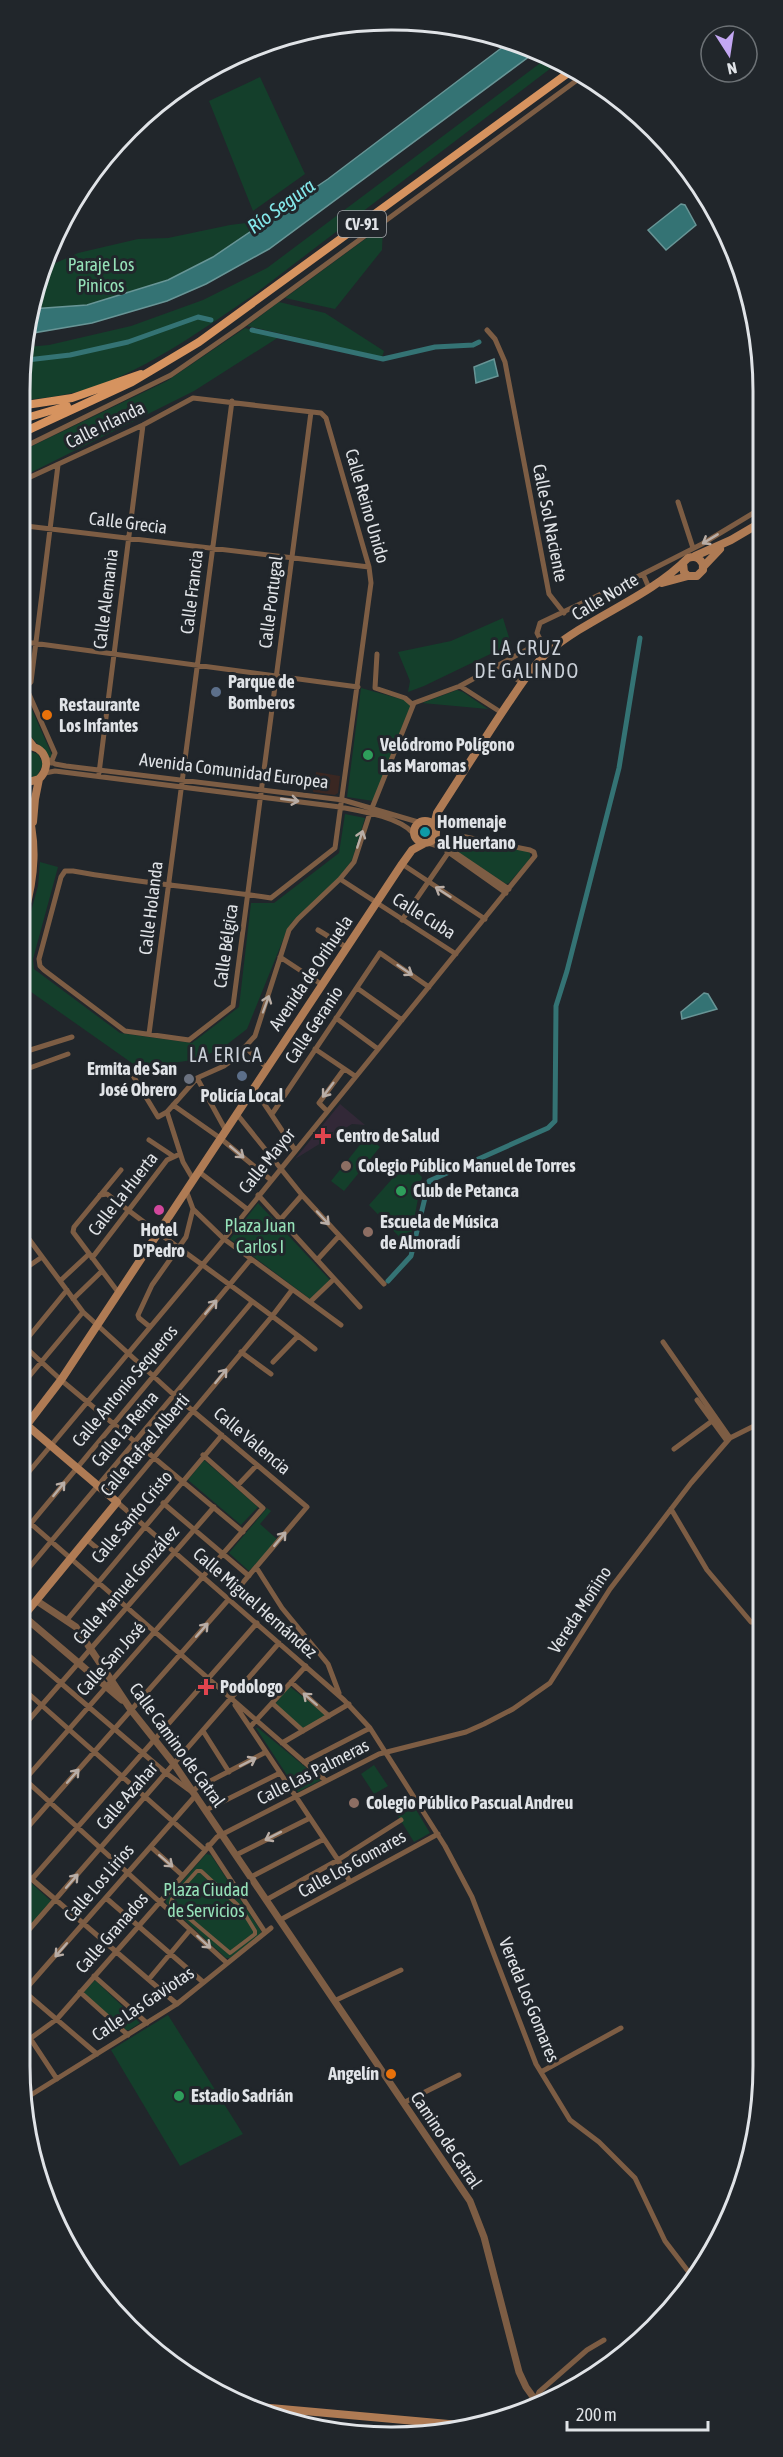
<svg xmlns="http://www.w3.org/2000/svg" width="783" height="2457" viewBox="0 0 783 2457" font-family="'Asap Condensed',sans-serif">
<style>
.commercial{fill:#3a2722}
.medical{fill:#322837}
.green{fill:#143f2b}
.water{fill:#347374;stroke:#689596;stroke-width:1.5}
.lines{fill:none;stroke-linecap:round;stroke-linejoin:round}
.canal{stroke:#347374;stroke-width:5}
.pedestrian{stroke:#7d5d44;stroke-width:4}
.minor{stroke:#7d5d44;stroke-width:5}
.tertiary{stroke:#7d5d44;stroke-width:7}
.secondary{stroke:#af7b54;stroke-width:8}
.primary{stroke:#d6935f;stroke-width:8}
.oneway{stroke:#b8ada6}
.service-dot{fill:#5c6f8a;stroke:#21262b;stroke-width:2}
.food-dot{fill:#e8710a;stroke:#21262b;stroke-width:2}
.leisure-dot{fill:#2e9e5b;stroke:#21262b;stroke-width:2}
.culture-dot{fill:#0f9aa8;stroke:#21262b;stroke-width:2}
.worship-dot{fill:#6b7280;stroke:#21262b;stroke-width:2}
.health-dot{fill:#e0444e;stroke:#21262b;stroke-width:2}
.education-dot{fill:#8d6e63;stroke:#21262b;stroke-width:2}
.hotel-dot{fill:#d1479c;stroke:#21262b;stroke-width:2}
.labels{text-anchor:middle;stroke-width:6;stroke-linejoin:round;paint-order:stroke}
.shield{fill:#21262b;stroke:#a7aaaf;stroke-width:1.5}
.shield-label{font-size:16px;font-weight:bold;fill:#e0e3e7}
.park-label{font-size:18px;fill:#95e1b8;stroke:#21262b}
.street-label{font-size:18px;fill:#e0e3e7;stroke:#21262b}
.poi-label{font-size:18px;font-weight:bold;fill:#e0e3e7;stroke:#21262b;text-anchor:start}
.water-label{font-size:20px;font-style:italic;fill:#83e8ea;stroke:#21262b}
.neighbourhood-label{font-size:20px;letter-spacing:1.5px;fill:#cbd1d9;stroke:#21262b}
.rim{fill:none;stroke:#e0e3e7;stroke-width:3}
</style>
<rect width="100%" height="100%" fill="#21262b"/>
<path class="commercial" d="M316 772 340 776 338 793 335 795 313 792Z"/>
<path class="medical" d="M340 1104 365 1125 352 1124 295 1159Z"/>
<path class="green" d="M547 58 559 62 252 296C206 327 160 360 108 382 82 393 54 397 26 400L27 347 49 345 131 326 203 300 267 268Z
M260 77 305 174 253 211 209 101Z
M246 223 258 231 182 276 114 300 28 316 49 266 78 253 138 239 168 238 230 225Z
M383 226 382 250 335 309 285 298Z
M279 302 325 313 384 351 382 357 247 326Z
M245 328 279 337 194 391 26 475V449L167 381Z
M503 618 511 644 424 686 408 692 410 681 398 652 451 641Z
M361 688 412 702 373 801 347 797Z
M457 690 463 692 488 709 422 703Z
M25 694 52 755 50 758 25 730Z
M25 750 38 754 43 764 37 776 25 778Z
M345 814 365 818 352 860 338 879 292 922 287 930 247 1029 225 1046 199 1059 139 1068 24 987V937L38 886 40 862 58 867 33 959 34 969 120 1033 192 1043 239 1007 251 903H274L339 853Z
M461 839 526 851 530 853V859L509 883 506 884 456 851 455 843Z
M367 1136 380 1147 344 1191 331 1181Z
M407 1162 422 1177 409 1247 369 1205Z
M258 1203 330 1280 310 1299 230 1239Z
M204 1460 258 1507 241 1525 188 1480Z
M267 1508 271 1511 260 1524 278 1540 249 1571 229 1553Z
M289 1686 325 1714V1717L302 1729 276 1705V1703Z
M256 1728H258L321 1780 298 1792Z
M374 1765 388 1786 374 1794 361 1774Z
M409 1798 430 1833 414 1842 393 1808Z
M206 1854 211 1855 261 1931V1935L230 1958H226L166 1903V1900Z
M20 1873 51 1901 20 1936Z
M94 1981H96L140 2023 129 2030H126L85 1995 84 1992Z
M168 2015 243 2134 180 2166 111 2050Z"/>
<path class="water" d="M508 43 534 53 269 249 206 284 167 301 92 323 27 334V319L31 309 87 305 168 280 213 257 328 179Z
M681 204 685 205 696 225 666 250 648 230Z
M494 359 498 376 476 383 474 367Z
M704 993 708 994 717 1009 682 1019 681 1012Z"/>
<g class="lines">
<path class="canal" d="M252 330 383 359 435 347 473 345 479 342
M27 360 70 355 128 342 198 317 211 320
M388 1281 411 1256 429 1181 548 1128 555 1121 556 1006 567 971 619 768 640 638"/>
<path class="pedestrian" d="M197 1871H201L241 1908 255 1931V1934L230 1953 171 1903 172 1899Z"/>
<path class="minor" d="M487 330 495 339 505 362 549 594 564 613
M26 446 171 375 242 326 584 75
M26 479 143 425 193 398 321 413 326 418 369 567 371 583 335 848 271 898C205 888 138 883 73 871H65L61 877 39 959 40 966 44 970 125 1031 189 1040 233 1006 311 412
M678 502 693 548
M26 526 369 567
M643 574 702 544 760 509
M25 642 358 687
M547 653 537 633 540 623 643 574 649 588
M377 654 375 688 405 698 413 705
M498 666 522 683
M25 685 55 753 51 763
M460 686 502 713
M26 687 31 682 58 465
M46 758 55 764 66 766 343 800 418 822
M45 773 55 771 340 807C361 811 399 817 413 833
M99 773 143 425
M436 834 441 843 509 889
M428 843 441 847 506 893
M402 864 485 919
M24 877 25 854
M340 879 456 954
M402 920 448 853
M318 930 346 947
M280 957 321 984
M357 988 402 1020
M336 1018 378 1049
M149 1034 232 401
M245 1047 266 1067
M315 1049 355 1076
M24 1052 72 1037
M24 1070 68 1054
M132 1074 158 1117 167 1112
M197 1078 225 1129
M253 1087 295 1150
M173 1105 220 1138 271 1180
M327 1111 319 1103 344 1069
M236 1113 302 1195 384 1284
M272 1114 380 953 429 987
M149 1140 173 1156
M198 1171 247 1209
M193 1179 183 1162 167 1112 197 1078 224 1066 234 1059 255 1036 289 930 298 919 340 879 354 862 370 813 414 703 460 686 541 642
M186 1190 193 1209 224 1239 341 1325
M100 1195 107 1194C175 1247 247 1295 315 1349
M258 1195 360 1307
M280 1220 302 1195
M23 1242 32 1244
M92 1258 167 1160 180 1154
M317 1260 339 1236
M23 1270 42 1257
M60 1281 89 1254
M292 1290 273 1315 117 1502 344 1700 370 1728 445 1846 472 1897 536 2064 570 2120 599 2142 635 2178 665 2241 694 2279
M118 1292 73 1232 74 1227 121 1170
M73 1299 102 1271
M310 1302 334 1279
M150 1327 139 1318 138 1315 152 1285 186 1237 193 1209
M663 1342 730 1438
M22 1344 61 1380 243 1532
M22 1345 67 1290
M241 1352 271 1374
M273 1362 298 1336
M22 1385 83 1312
M697 1400 727 1441
M674 1449 712 1421
M22 1480 224 1239 535 856 534 852 530 850 461 836 457 837 448 848
M238 1485 257 1465
M163 1503 249 1576
M671 1509 707 1570 751 1622
M22 1516 326 1781
M22 1534 251 1259
M86 1539 104 1554
M256 1567 282 1608 328 1664 339 1693
M22 1576 252 1302
M66 1621 222 1435
M21 1649 166 1773 196 1795 24 1991
M291 1682 329 1716
M21 1687 204 1849
M272 1703 303 1731
M235 1705 338 1860 350 1882
M250 1727 306 1666
M21 1729 214 1507
M203 1731 229 1772
M282 1743 349 1704
M304 1762 370 1728
M21 1776 227 1963
M21 1784 263 1508 203 1455
M193 1790 266 1752
M206 1810 280 1773
M20 1836 229 1599 307 1507 174 1395 83 1312 23 1231
M208 1845 265 1932
M151 1847 182 1875
M236 1855 310 1818
M20 1869 177 2004
M251 1877 324 1839
M32 1879 257 1623
M106 1898 203 1982
M266 1900 338 1860 401 1820
M280 1920 438 1834
M20 1940 279 1643
M94 1976 147 2023
M149 1979 190 1930
M20 1988 97 2054
M80 1992 128 2035
M334 2001 401 1970
M20 2029 30 2038 57 2079
M20 2046 57 2019 217 1837 379 1754 466 1732 484 1724 513 1709 550 1683 610 1589 691 1483 730 1438 758 1424
M541 2072 621 2028
M26 2098 177 2004 271 1928
M403 2103 459 2075
M535 2401 539 2392 587 2350 604 2340"/>
<path class="tertiary" d="M37 1601 76 1627 131 1710 174 1764 470 2201 484 2237 519 2372 526 2387 536 2401
M21 1614 122 1700"/>
<path class="secondary" d="M695 556 731 540 760 523
M703 567 720 549
M662 583 688 576
M25 736 33 746
M25 783 39 779C53 765 45 745 25 746
M414 832a11 11 0 1 1 22 0a11 11 0 1 1-22 0Z
M33 822 35 799 39 779
M434 825 437 813C461 776 484 739 509 702 520 686 533 665 548 652 591 616 648 598 688 558 697 555 704 560 703 570L697 576H688L684 572 683 563
M24 915C35 876 38 841 25 802
M22 1431 61 1380 402 864 412 850 425 843
M21 1619 117 1502 22 1421
M248 2406 471 2426"/>
<path class="primary" d="M26 405 72 398 141 374
M26 418 67 406
M26 431 132 382 199 342 575 68"/>
</g>
<defs><path id="oneway-shaft" d="M-6 0H5M1.5-3L5.5 0L1.5 3" fill="none" stroke-width="1.6" stroke-linecap="round" stroke-linejoin="round" transform="scale(1.5)"/></defs>
<g class="oneway">
<use href="#oneway-shaft" transform="translate(710 539) rotate(149)"/>
<use href="#oneway-shaft" transform="translate(290 800) rotate(8)"/>
<use href="#oneway-shaft" transform="translate(360 839) rotate(-72)"/>
<use href="#oneway-shaft" transform="translate(443 892) rotate(-147)"/>
<use href="#oneway-shaft" transform="translate(405 970) rotate(34)"/>
<use href="#oneway-shaft" transform="translate(266 1004) rotate(-70)"/>
<use href="#oneway-shaft" transform="translate(328 1090) rotate(127)"/>
<use href="#oneway-shaft" transform="translate(237 1152) rotate(40)"/>
<use href="#oneway-shaft" transform="translate(323 1218) rotate(47)"/>
<use href="#oneway-shaft" transform="translate(211 1307) rotate(-50)"/>
<use href="#oneway-shaft" transform="translate(221 1376) rotate(-51)"/>
<use href="#oneway-shaft" transform="translate(59 1489) rotate(-51)"/>
<use href="#oneway-shaft" transform="translate(280 1539) rotate(-50)"/>
<use href="#oneway-shaft" transform="translate(202 1630) rotate(-49)"/>
<use href="#oneway-shaft" transform="translate(310 1699) rotate(-139)"/>
<use href="#oneway-shaft" transform="translate(248 1762) rotate(-27)"/>
<use href="#oneway-shaft" transform="translate(73 1776) rotate(-49)"/>
<use href="#oneway-shaft" transform="translate(273 1836) rotate(153)"/>
<use href="#oneway-shaft" transform="translate(166 1861) rotate(41)"/>
<use href="#oneway-shaft" transform="translate(72 1881) rotate(-49)"/>
<use href="#oneway-shaft" transform="translate(204 1942) rotate(42)"/>
<use href="#oneway-shaft" transform="translate(61 1950) rotate(131)"/>
</g>
<g class="service-dot">
<circle cx="216" cy="692" r="6"/>
<circle cx="242" cy="1076" r="6"/>
</g>
<g class="food-dot">
<circle cx="47" cy="715" r="6"/>
<circle cx="391" cy="2074" r="6"/>
</g>
<g class="leisure-dot">
<circle cx="368" cy="755" r="6"/>
<circle cx="401" cy="1191" r="6"/>
<circle cx="179" cy="2096" r="6"/>
</g>
<circle class="culture-dot" cx="425" cy="832" r="6"/>
<circle class="worship-dot" cx="189" cy="1079" r="6"/>
<g class="health-dot">
<path d="M320 1127h6v6h6v6h-6v6h-6v-6h-6v-6h6z"/>
<path d="M203 1678h6v6h6v6h-6v6h-6v-6h-6v-6h6z"/>
</g>
<g class="education-dot">
<circle cx="346" cy="1166" r="6"/>
<circle cx="368" cy="1232" r="6"/>
<circle cx="354" cy="1803" r="6"/>
</g>
<circle class="hotel-dot" cx="159" cy="1210" r="6"/>
<g class="labels">
<rect class="shield" x="338" y="211" width="48" height="26" rx="4.5"/>
<g class="shield-label">
<text x="362" y="230">CV-91</text>
</g>
<g class="park-label">
<text x="101" y="271">Paraje Los<tspan x="101" dy="21">Pinicos</tspan></text>
<text x="260" y="1232">Plaza Juan<tspan x="260" dy="21">Carlos I</tspan></text>
<text x="206" y="1896">Plaza Ciudad<tspan x="206" dy="21">de Servicios</tspan></text>
</g>
<g class="street-label">
<text transform="translate(105 425) rotate(-26)" y="6">Calle Irlanda</text>
<text transform="translate(367 506) rotate(74)" y="6">Calle Reino Unido</text>
<text transform="translate(128 523) rotate(7)" y="6">Calle Grecia</text>
<text transform="translate(550 523) rotate(79)" y="6">Calle Sol Naciente</text>
<text transform="translate(192 592) rotate(-83)" y="6">Calle Francia</text>
<text transform="translate(605 597) rotate(-31)" y="6">Calle Norte</text>
<text transform="translate(106 599) rotate(-83)" y="6">Calle Alemania</text>
<text transform="translate(271 602) rotate(-83)" y="6">Calle Portugal</text>
<text transform="translate(234 771) rotate(7)" y="6">Avenida Comunidad Europea</text>
<text transform="translate(151 908) rotate(-83)" y="6">Calle Holanda</text>
<text transform="translate(424 916) rotate(32)" y="6">Calle Cuba</text>
<text transform="translate(226 946) rotate(-82)" y="6">Calle Bélgica</text>
<text transform="translate(311 973) rotate(-56)" y="6">Avenida de Orihuela</text>
<text transform="translate(314 1025) rotate(-56)" y="6">Calle Geranio</text>
<text transform="translate(267 1161) rotate(-51)" y="6">Calle Mayor</text>
<text transform="translate(123 1194) rotate(-52)" y="6">Calle La Huerta</text>
<text transform="translate(125 1386) rotate(-50)" y="6">Calle Antonio Sequeros</text>
<text transform="translate(125 1429) rotate(-50)" y="6">Calle La Reina</text>
<text transform="translate(252 1441) rotate(40)" y="6">Calle Valencia</text>
<text transform="translate(145 1445) rotate(-50)" y="6">Calle Rafael Alberti</text>
<text transform="translate(132 1517) rotate(-50)" y="6">Calle Santo Cristo</text>
<text transform="translate(126 1585) rotate(-49)" y="6">Calle Manuel González</text>
<text transform="translate(255 1603) rotate(41)" y="6">Calle Miguel Hernández</text>
<text transform="translate(580 1610) rotate(-57)" y="6">Vereda Moñino</text>
<text transform="translate(111 1659) rotate(-48)" y="6">Calle San José</text>
<text transform="translate(177 1745) rotate(54)" y="6">Calle Camino de Catral</text>
<text transform="translate(313 1772) rotate(-27)" y="6">Calle Las Palmeras</text>
<text transform="translate(127 1796) rotate(-49)" y="6">Calle Azahar</text>
<text transform="translate(352 1864) rotate(-29)" y="6">Calle Los Gomares</text>
<text transform="translate(99 1883) rotate(-49)" y="6">Calle Los Lirios</text>
<text transform="translate(112 1933) rotate(-49)" y="6">Calle Granados</text>
<text transform="translate(529 2000) rotate(68)" y="6">Vereda Los Gomares</text>
<text transform="translate(143 2004) rotate(-34)" y="6">Calle Las Gaviotas</text>
<text transform="translate(446 2140) rotate(56)" y="6">Camino de Catral</text>
</g>
<g class="poi-label">
<text x="228" y="688">Parque de<tspan x="228" dy="21">Bomberos</tspan></text>
<text x="59" y="711">Restaurante<tspan x="59" dy="21">Los Infantes</tspan></text>
<text x="380" y="751">Velódromo Polígono<tspan x="380" dy="21">Las Maromas</tspan></text>
<text x="437" y="828">Homenaje<tspan x="437" dy="21">al Huertano</tspan></text>
<text x="177" y="1075" text-anchor="end">Ermita de San<tspan x="177" dy="21">José Obrero</tspan></text>
<text x="242" y="1102" text-anchor="middle">Policía Local</text>
<text x="336" y="1142">Centro de Salud</text>
<text x="358" y="1172">Colegio Público Manuel de Torres</text>
<text x="413" y="1197">Club de Petanca</text>
<text x="380" y="1228">Escuela de Música<tspan x="380" dy="21">de Almoradí</tspan></text>
<text x="159" y="1236" text-anchor="middle">Hotel<tspan x="159" dy="21">D'Pedro</tspan></text>
<text x="220" y="1693">Podologo</text>
<text x="366" y="1809">Colegio Público Pascual Andreu</text>
<text x="379" y="2080" text-anchor="end">Angelín</text>
<text x="191" y="2102">Estadio Sadrián</text>
</g>
<g class="water-label">
<text transform="translate(281 206) rotate(-36)" y="7">Río Segura</text>
</g>
<g class="neighbourhood-label">
<text x="527" y="655">LA CRUZ<tspan x="527" dy="23">DE GALINDO</tspan></text>
<text x="226" y="1062">LA ERICA</text>
</g>
</g>
<path d="M0 0H783V2457H0ZM391 30H392A361 361 0 0 1 753 391V2066A361 361 0 0 1 392 2427H391A361 361 0 0 1 30 2066V391A361 361 0 0 1 391 30Z" fill="#21262b" fill-rule="evenodd"/>
<path class="rim" d="M391 30H392A361 361 0 0 1 753 391V2066A361 361 0 0 1 392 2427H391A361 361 0 0 1 30 2066V391A361 361 0 0 1 391 30Z"/>
<g transform="translate(729 54) rotate(168)"><circle r="28" fill="#21262b" stroke="#6d7276" stroke-width="1.5"/>
<path d="M0-4.5L10 22L0 15L-10 22Z" fill="#c3a7f2"/>
<text y="-9" font-size="16" font-weight="bold" text-anchor="middle" fill="#e0e3e7">N</text>
</g>
<path d="M567 2421v9h141v-9" fill="none" stroke="#e0e3e7" stroke-width="3"/>
<text x="576" y="2421" font-size="18" fill="#e0e3e7" stroke="#21262b" stroke-width="4.5" paint-order="stroke">200 m</text>
</svg>
